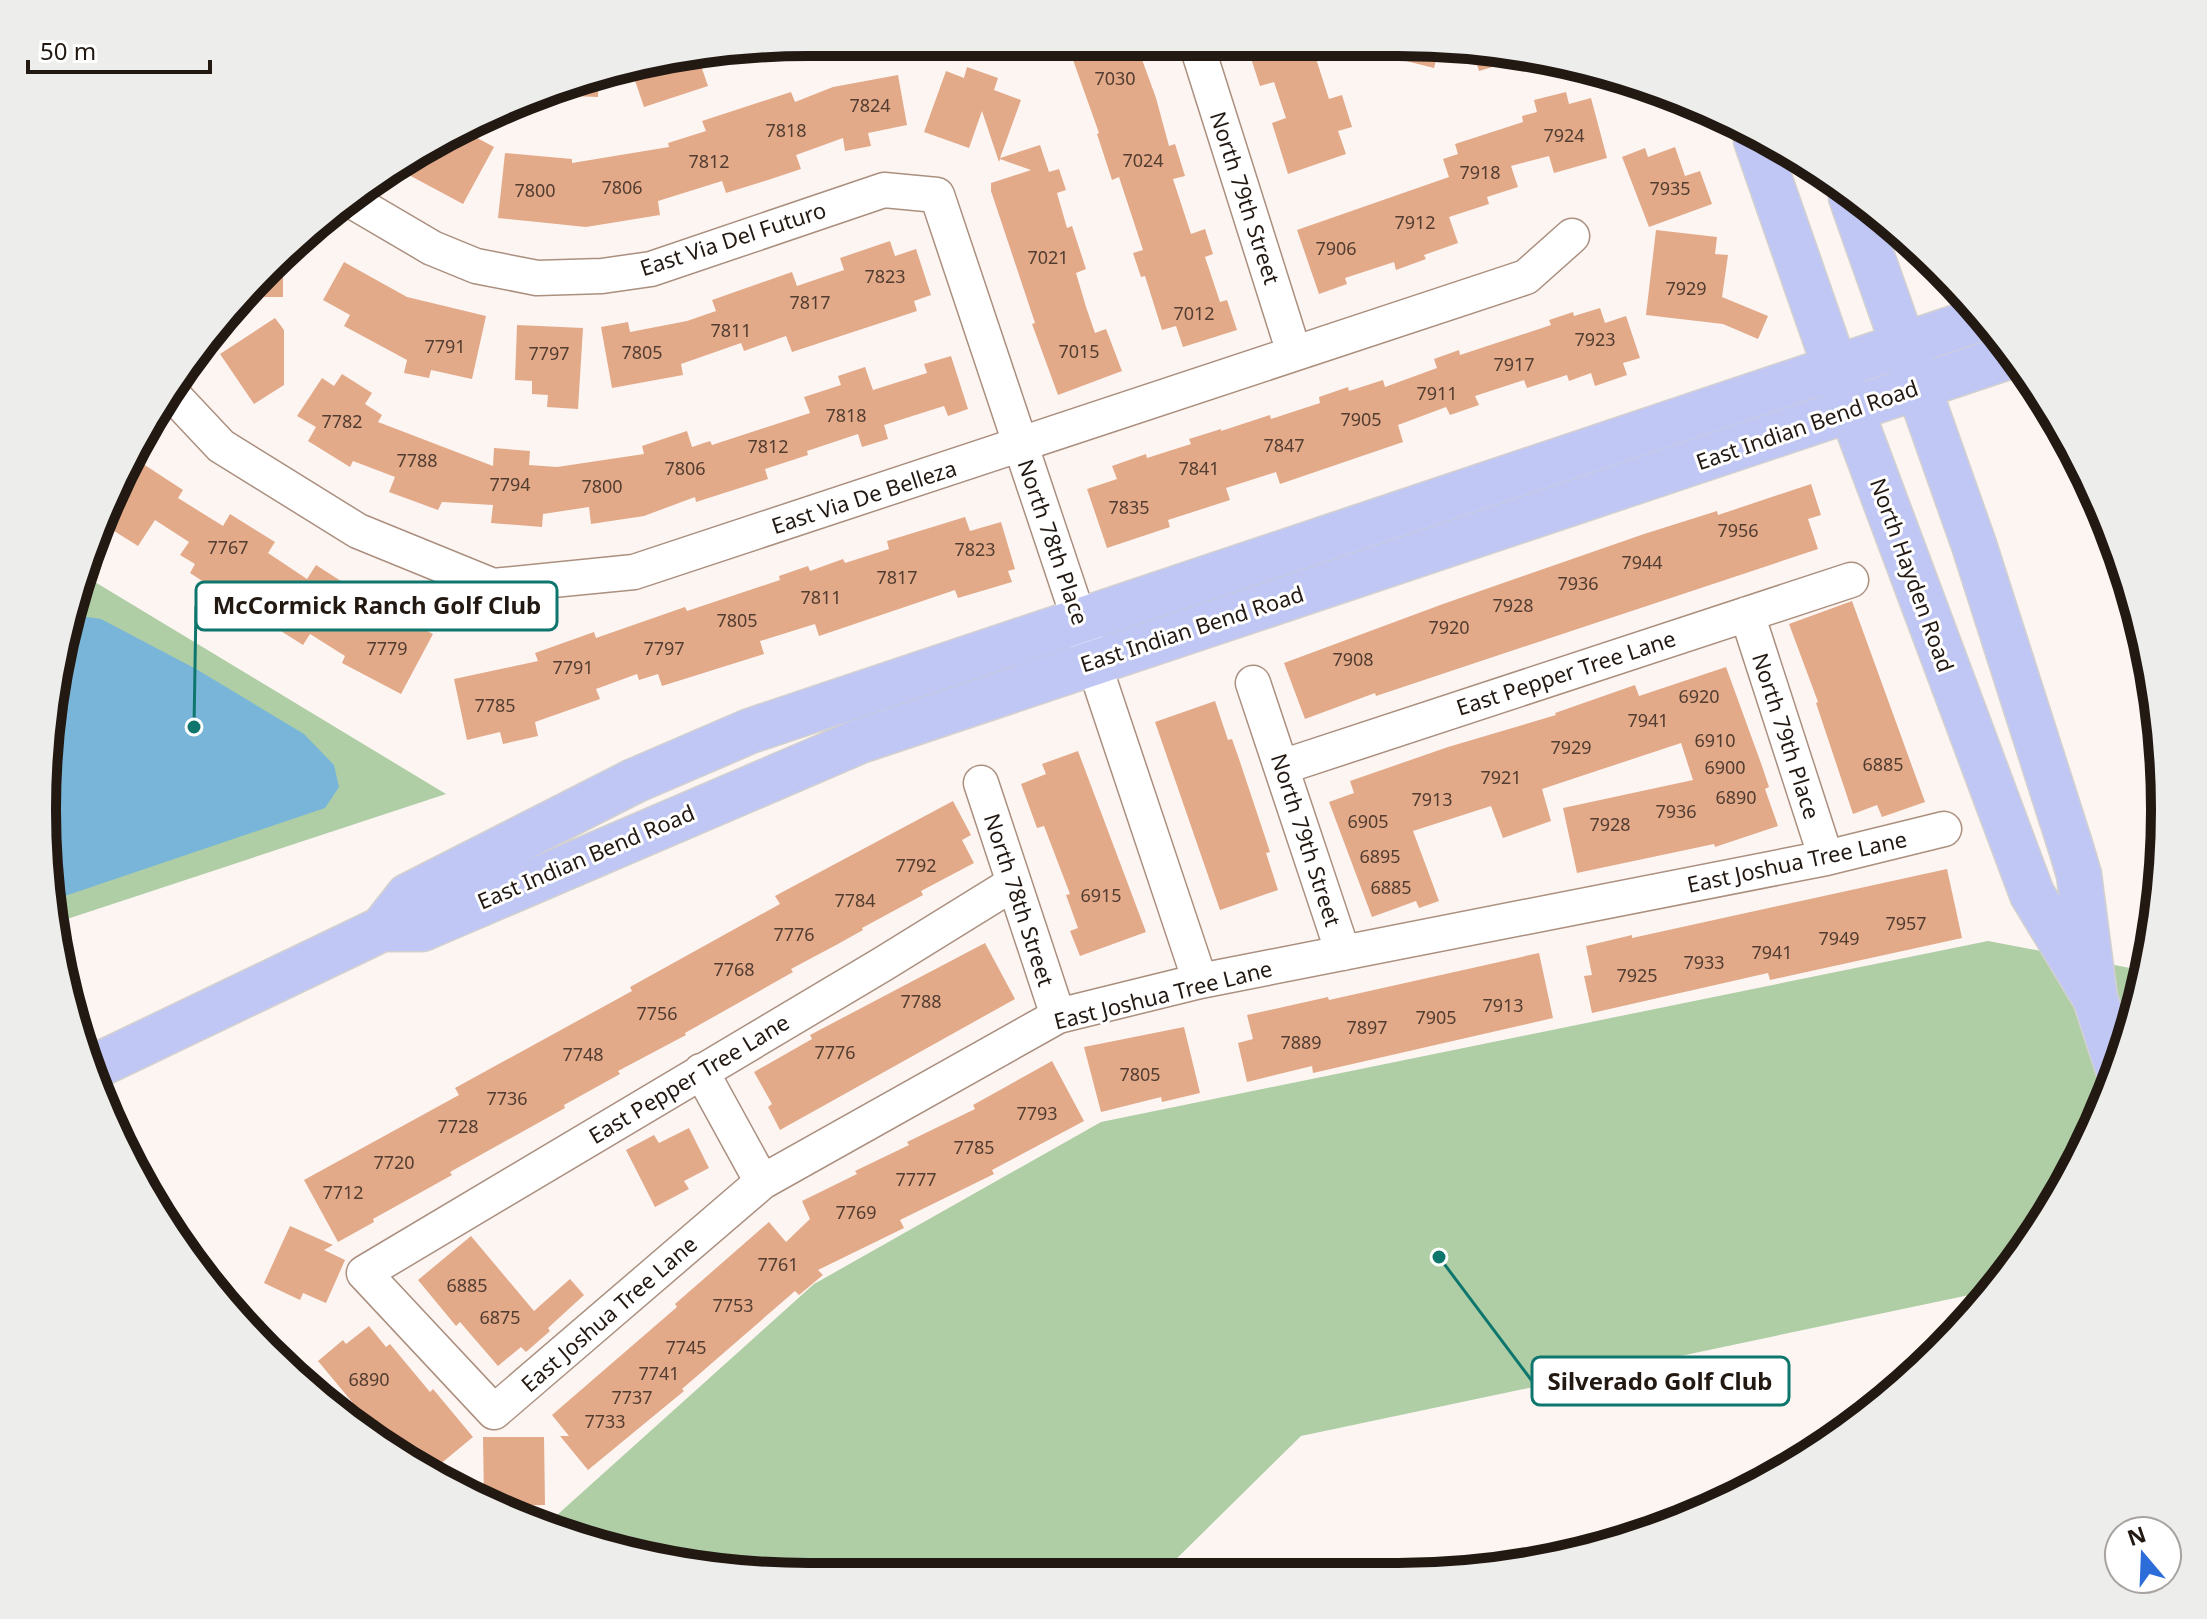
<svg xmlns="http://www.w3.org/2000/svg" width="2207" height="1619" viewBox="0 0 2207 1619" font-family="'Noto Sans',sans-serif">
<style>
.green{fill:#afcea6}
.water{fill:#78b5d8}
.building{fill:#e3aa8a}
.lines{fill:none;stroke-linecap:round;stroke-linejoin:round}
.minor-casing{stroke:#ab8f7f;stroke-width:37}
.major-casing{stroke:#d3d1d0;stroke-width:47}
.minor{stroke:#fff;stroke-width:34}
.major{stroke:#c0c7f4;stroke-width:44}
.labels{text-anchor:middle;stroke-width:6;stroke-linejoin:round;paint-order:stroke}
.number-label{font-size:18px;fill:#533d31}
.street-label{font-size:22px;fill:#231913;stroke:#fff}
.rim{fill:none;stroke:#231913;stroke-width:10}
.leader{fill:none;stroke:#0f766e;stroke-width:3}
.callout-dot{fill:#0f766e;stroke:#fff;stroke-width:3}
.callout{fill:#fff;stroke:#0f766e;stroke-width:3}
.callout-label{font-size:24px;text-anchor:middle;font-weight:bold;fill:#231913}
</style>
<rect width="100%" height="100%" fill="#fcf5f2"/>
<path class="green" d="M85 576 446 794 58 922 44 860 57 660Z
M1988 941 2130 968 2146 965 2124 1057 2062 1194 1993 1290 1301 1436 1162 1573 759 1575 610 1551 547 1524 814 1284 1101 1122Z"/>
<path class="water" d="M72 615 101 619 196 669 304 734 334 765 339 787 325 808 53 900 44 860 57 660Z"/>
<path class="building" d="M1122 43H1136L1156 98 1169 146 1175 144 1185 176 1173 179 1191 234 1205 229 1213 254 1205 257 1220 302 1227 300 1237 330 1183 347 1176 326 1162 330 1145 276 1141 277 1133 253 1143 250 1119 177 1112 180 1097 134 1099 133 1073 60Z
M1246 43H1311L1329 99 1342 95 1352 127 1338 131 1346 154 1288 174 1272 123 1286 118 1274 82 1260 86Z
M1367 43 1407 44H1440L1434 68 1366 51Z
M1472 48 1526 57 1479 71Z
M698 57 708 86 644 107 630 66Z
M967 67 998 78 994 90 1021 100 1000 158 1040 145 1049 172 1059 169 1066 190 1057 193 1067 228 1072 226 1086 269 1076 273 1086 307 1095 333 1106 329 1122 371 1058 395 1032 324 1035 323 991 191V183L1031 170 1000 159 999 162 982 111 969 148 924 132 946 71 964 78Z
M599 73 598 97 546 95 586 79Z
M898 75 907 125 868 133 871 146 845 151 843 138 796 155 801 169 768 180 726 193 722 181 658 201 660 215 586 227 498 218 505 153 572 159V163L669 147 668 143 706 131 702 121 791 92 795 102 833 87Z
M1566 92 1569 104 1591 98 1607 158 1554 173 1549 156 1511 166 1518 187 1487 197 1489 204 1449 217 1458 243 1424 255 1426 259 1396 270 1394 262 1345 278 1347 284 1319 294 1297 230 1449 177 1443 159 1458 154 1455 144 1523 122 1522 116 1537 112 1534 100Z
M462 130 494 147 463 204 407 174 420 149Z
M1675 147 1685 176 1700 171 1712 204 1649 227 1622 157 1645 148 1648 157Z
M1656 230 1717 237 1715 254 1728 255 1722 297 1768 316 1758 339 1723 324 1646 315Z
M890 241 895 256 916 249 931 295 914 301 917 311 792 352 786 336 744 351 741 343 681 364 683 375 612 388 601 327 628 322 630 332 687 321 716 311 712 300 792 272 797 286 844 270 840 258Z
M344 262 407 297 486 316 472 379 431 370 429 378 404 373 407 360 344 326 350 315 323 300Z
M283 263V297H245L266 267 271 264Z
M1600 308 1605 323 1626 316 1640 358 1623 363 1627 375 1595 386 1591 373 1569 381 1567 375 1527 388 1524 380 1475 396 1479 405 1450 415 1446 407 1398 425 1403 442 1280 484 1276 472 1226 488 1230 500 1168 520 1170 527 1107 548 1087 489 1117 479 1112 466 1146 454 1147 458 1191 444 1189 439 1221 429V431L1270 415 1271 419 1320 403 1319 397 1348 387 1349 391 1383 380 1385 387 1437 368 1434 359 1459 350 1460 355 1551 325 1549 320 1573 312 1574 316Z
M275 318 284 330V385L254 404 220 354Z
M517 325 583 328 578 409 547 407 548 395 532 394V381L515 380Z
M951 356 968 409 948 416 944 406 884 425 888 439 862 447 858 434 807 451 808 455 765 469 768 479 696 502 695 497 644 516 591 524 589 507 543 514 542 527 491 523 493 505 442 502 438 510 389 492 395 477 353 461 350 467 308 441 316 427 297 416 322 378 334 386 342 374 372 393 365 404 382 415 378 422 493 466 494 448 530 451 529 465 557 467 644 454 642 446 687 431 692 447 710 441 712 445 810 413 804 397 841 385 838 376 865 367 873 390 927 373 924 364Z
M131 456 183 490 178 498 223 526 230 514 275 542 268 553 307 579 316 565 358 592 357 594 433 634 401 694 342 663 345 656 310 634 303 645 273 626 279 617 243 592 242 594 221 581 216 590 190 573 195 564 180 555 189 542 155 520 138 546 103 524 121 470Z
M1811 484 1821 515 1808 519 1818 549 1376 696 1375 693 1305 719 1284 663 1443 604 1644 534 1717 511 1718 515Z
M965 517 970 531 1001 522 1015 569 1008 571 1012 582 958 598 955 590 819 636 815 624 760 641 764 654 662 686 658 674 639 680 637 674 596 689 600 699 535 722 538 736 503 744 500 732 467 740 454 679 538 661 535 653 594 632 596 638 685 607 687 611 780 580 779 576 808 566 810 571 843 559 845 563 889 549 887 541Z
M1852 601 1925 802 1882 817 1877 805 1853 814 1816 703 1818 702 1789 624Z
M1726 667 1762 766 1769 787 1765 789 1778 826 1715 847 1714 844 1577 873 1563 808 1693 780 1681 743 1542 789 1551 821 1503 838 1491 806 1413 831 1439 901 1419 908 1416 901 1372 917 1329 802 1354 793 1350 781 1448 747 1556 715 1555 713 1635 685 1639 696Z
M1215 701 1228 740 1232 739 1239 759 1270 852 1266 853 1278 890 1220 910 1155 722Z
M1078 751 1146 932 1080 956 1070 931 1078 928 1066 895 1070 894 1044 826 1037 828 1021 784 1046 774 1042 764Z
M953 801 971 835 962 840 974 863 921 891 923 895 862 928 863 930 838 944 791 969 793 972 685 1033 686 1035 618 1071 620 1074 564 1105 565 1108 450 1172 452 1175 373 1219 374 1222 338 1242 304 1180 459 1095 455 1088 632 991 630 987 780 904 775 896Z
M1947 869 1962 938 1770 980 1768 973 1592 1013 1584 976 1592 975 1586 946 1632 935V938Z
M985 943 1015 999 780 1130 768 1107 772 1104 754 1072 812 1039 810 1035Z
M1539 953 1553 1018 1313 1073 1312 1066 1247 1082 1238 1043 1253 1039 1247 1015 1328 997 1329 1000Z
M1184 1027 1200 1093 1162 1102 1161 1097 1101 1112 1084 1047Z
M1052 1061 1084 1121 992 1170 994 1174 900 1220 904 1228 818 1270 823 1275 799 1295 795 1291 682 1389 684 1391 588 1470 560 1436H569L552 1415 677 1307 675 1304 769 1222 786 1242 810 1219 802 1201 857 1174 855 1171 909 1145 907 1142 975 1109 973 1105Z
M689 1128 709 1168 684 1181 689 1189 655 1207 626 1150 654 1135 659 1143Z
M290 1226 333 1245 324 1250 345 1260 326 1303 303 1293 300 1300 264 1283Z
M471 1236 534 1311 570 1279 584 1295 548 1328 550 1331 526 1352 521 1347 498 1366 460 1322 456 1326 418 1280Z
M369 1326 386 1347 390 1344 430 1392 433 1389 473 1437 427 1475 392 1450 318 1361 343 1340 346 1344Z
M483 1437H544L545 1505 502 1506 484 1498Z"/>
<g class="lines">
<g class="minor-casing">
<path id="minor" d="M1196 43 1294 353
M352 201 432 248 476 266 537 278 602 276 651 269 884 190 937 195 1200 981
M174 396 221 446 358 531 493 586 634 572 1526 277 1572 236
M1747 614 1826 858
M1253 683 1343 953
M1282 767 1851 580
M981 783 1058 1016
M1014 883 883 964 364 1273 494 1412 762 1182 1058 1016 1200 981 1826 858 1944 829
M701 1071 762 1182"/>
</g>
<g class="major-casing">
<path id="major" d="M1756 140 1835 367 2032 894 2095 998
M1851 197 1974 545 2071 848 2079 875 2095 998 2118 1069
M382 929 408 896 634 781 750 731 1981 319
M92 1068 382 929H422L860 741 2014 355"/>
</g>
<use href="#minor" class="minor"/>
<use href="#major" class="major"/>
</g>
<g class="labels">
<g class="number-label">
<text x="1115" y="85">7030</text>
<text x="870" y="112">7824</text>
<text x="786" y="137">7818</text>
<text x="1564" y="142">7924</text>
<text x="1143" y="167">7024</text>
<text x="709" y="168">7812</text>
<text x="1480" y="179">7918</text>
<text x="622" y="194">7806</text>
<text x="1670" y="195">7935</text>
<text x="535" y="197">7800</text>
<text x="1415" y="229">7912</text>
<text x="1336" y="255">7906</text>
<text x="1048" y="264">7021</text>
<text x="885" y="283">7823</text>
<text x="1686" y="295">7929</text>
<text x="810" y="309">7817</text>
<text x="1194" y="320">7012</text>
<text x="731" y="337">7811</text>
<text x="1595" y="346">7923</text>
<text x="445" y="353">7791</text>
<text x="1079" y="358">7015</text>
<text x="642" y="359">7805</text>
<text x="549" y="360">7797</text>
<text x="1514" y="371">7917</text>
<text x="1437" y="400">7911</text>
<text x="846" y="422">7818</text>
<text x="1361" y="426">7905</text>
<text x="342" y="428">7782</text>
<text x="1284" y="452">7847</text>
<text x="768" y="453">7812</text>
<text x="417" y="467">7788</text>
<text x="685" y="475">7806</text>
<text x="1199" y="475">7841</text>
<text x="510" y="491">7794</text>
<text x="602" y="493">7800</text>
<text x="1129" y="514">7835</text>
<text x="1738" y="537">7956</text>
<text x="228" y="554">7767</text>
<text x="975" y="556">7823</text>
<text x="1642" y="569">7944</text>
<text x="897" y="584">7817</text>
<text x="1578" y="590">7936</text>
<text x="821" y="604">7811</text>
<text x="1513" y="612">7928</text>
<text x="737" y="627">7805</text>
<text x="1449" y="634">7920</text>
<text x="387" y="655">7779</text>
<text x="664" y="655">7797</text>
<text x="1353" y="666">7908</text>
<text x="573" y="674">7791</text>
<text x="1699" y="703">6920</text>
<text x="495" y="712">7785</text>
<text x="1648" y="727">7941</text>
<text x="1715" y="747">6910</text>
<text x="1571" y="754">7929</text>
<text x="1883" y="771">6885</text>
<text x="1725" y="774">6900</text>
<text x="1501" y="784">7921</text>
<text x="1736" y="804">6890</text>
<text x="1432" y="806">7913</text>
<text x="1676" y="818">7936</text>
<text x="1368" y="828">6905</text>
<text x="1610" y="831">7928</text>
<text x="1380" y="863">6895</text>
<text x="916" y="872">7792</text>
<text x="1391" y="894">6885</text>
<text x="1101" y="902">6915</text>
<text x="855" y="907">7784</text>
<text x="1906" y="930">7957</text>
<text x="794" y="941">7776</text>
<text x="1839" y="945">7949</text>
<text x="1772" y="959">7941</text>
<text x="1704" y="969">7933</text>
<text x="734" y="976">7768</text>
<text x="1637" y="982">7925</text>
<text x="921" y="1008">7788</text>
<text x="1503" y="1012">7913</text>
<text x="657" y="1020">7756</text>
<text x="1436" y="1024">7905</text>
<text x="1367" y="1034">7897</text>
<text x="1301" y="1049">7889</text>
<text x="835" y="1059">7776</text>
<text x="583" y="1061">7748</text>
<text x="1140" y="1081">7805</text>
<text x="507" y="1105">7736</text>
<text x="1037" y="1120">7793</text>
<text x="458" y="1133">7728</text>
<text x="974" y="1154">7785</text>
<text x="394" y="1169">7720</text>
<text x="916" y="1186">7777</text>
<text x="343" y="1199">7712</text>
<text x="856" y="1219">7769</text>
<text x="778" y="1271">7761</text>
<text x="467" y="1292">6885</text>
<text x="733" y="1312">7753</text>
<text x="500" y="1324">6875</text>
<text x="686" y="1354">7745</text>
<text x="659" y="1380">7741</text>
<text x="369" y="1386">6890</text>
<text x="632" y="1404">7737</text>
<text x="605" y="1428">7733</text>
</g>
<g class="street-label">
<text transform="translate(1245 198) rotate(72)" y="8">North 79th Street</text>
<text transform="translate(733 239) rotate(-18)" y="8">East Via Del Futuro</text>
<text transform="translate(1807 425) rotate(-19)" y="8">East Indian Bend Road</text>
<text transform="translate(864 497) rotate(-18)" y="8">East Via De Belleza</text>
<text transform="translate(1053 542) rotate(71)" y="8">North 78th Place</text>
<text transform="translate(1912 575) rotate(70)" y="8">North Hayden Road</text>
<text transform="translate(1192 629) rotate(-18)" y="8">East Indian Bend Road</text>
<text transform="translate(1566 673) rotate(-18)" y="8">East Pepper Tree Lane</text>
<text transform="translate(1786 736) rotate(72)" y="8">North 79th Place</text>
<text transform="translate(1306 840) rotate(72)" y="8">North 79th Street</text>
<text transform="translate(586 857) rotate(-23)" y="8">East Indian Bend Road</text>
<text transform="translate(1797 862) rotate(-12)" y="8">East Joshua Tree Lane</text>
<text transform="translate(1019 900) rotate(72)" y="8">North 78th Street</text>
<text transform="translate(1163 995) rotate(-14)" y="8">East Joshua Tree Lane</text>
<text transform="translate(689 1079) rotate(-31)" y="8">East Pepper Tree Lane</text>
<text transform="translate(609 1314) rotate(-41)" y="8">East Joshua Tree Lane</text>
</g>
</g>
<path d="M0 0H2207V1619H0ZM809 56H1398A753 753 0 0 1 2151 809V810A753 753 0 0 1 1398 1563H809A753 753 0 0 1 56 810V809A753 753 0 0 1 809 56Z" fill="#ededec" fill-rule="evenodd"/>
<path class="rim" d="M809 56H1398A753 753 0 0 1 2151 809V810A753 753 0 0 1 1398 1563H809A753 753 0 0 1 56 810V809A753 753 0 0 1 809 56Z"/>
<path class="leader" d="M194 727L196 606M1439 1257L1532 1381"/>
<g class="callout-dot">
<circle cx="194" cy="727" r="8"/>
<circle cx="1439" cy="1257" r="8"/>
</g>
<g class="callout">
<rect x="196" y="582" width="361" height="48" rx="8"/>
<rect x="1532" y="1357" width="257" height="48" rx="8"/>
</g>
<g class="callout-label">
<text x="377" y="614">McCormick Ranch Golf Club</text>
<text x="1660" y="1390">Silverado Golf Club</text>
</g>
<g transform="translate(2143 1555) rotate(341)"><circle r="38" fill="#ffffff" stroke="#a7a3a1" stroke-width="2"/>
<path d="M0-6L14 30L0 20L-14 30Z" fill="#2d6dda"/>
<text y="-12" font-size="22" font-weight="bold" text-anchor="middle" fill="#231913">N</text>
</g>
<path d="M28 60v12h182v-12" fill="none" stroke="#231913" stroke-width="4"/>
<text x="40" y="60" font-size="24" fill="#231913" stroke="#ffffff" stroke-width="6" paint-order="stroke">50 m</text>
</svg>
